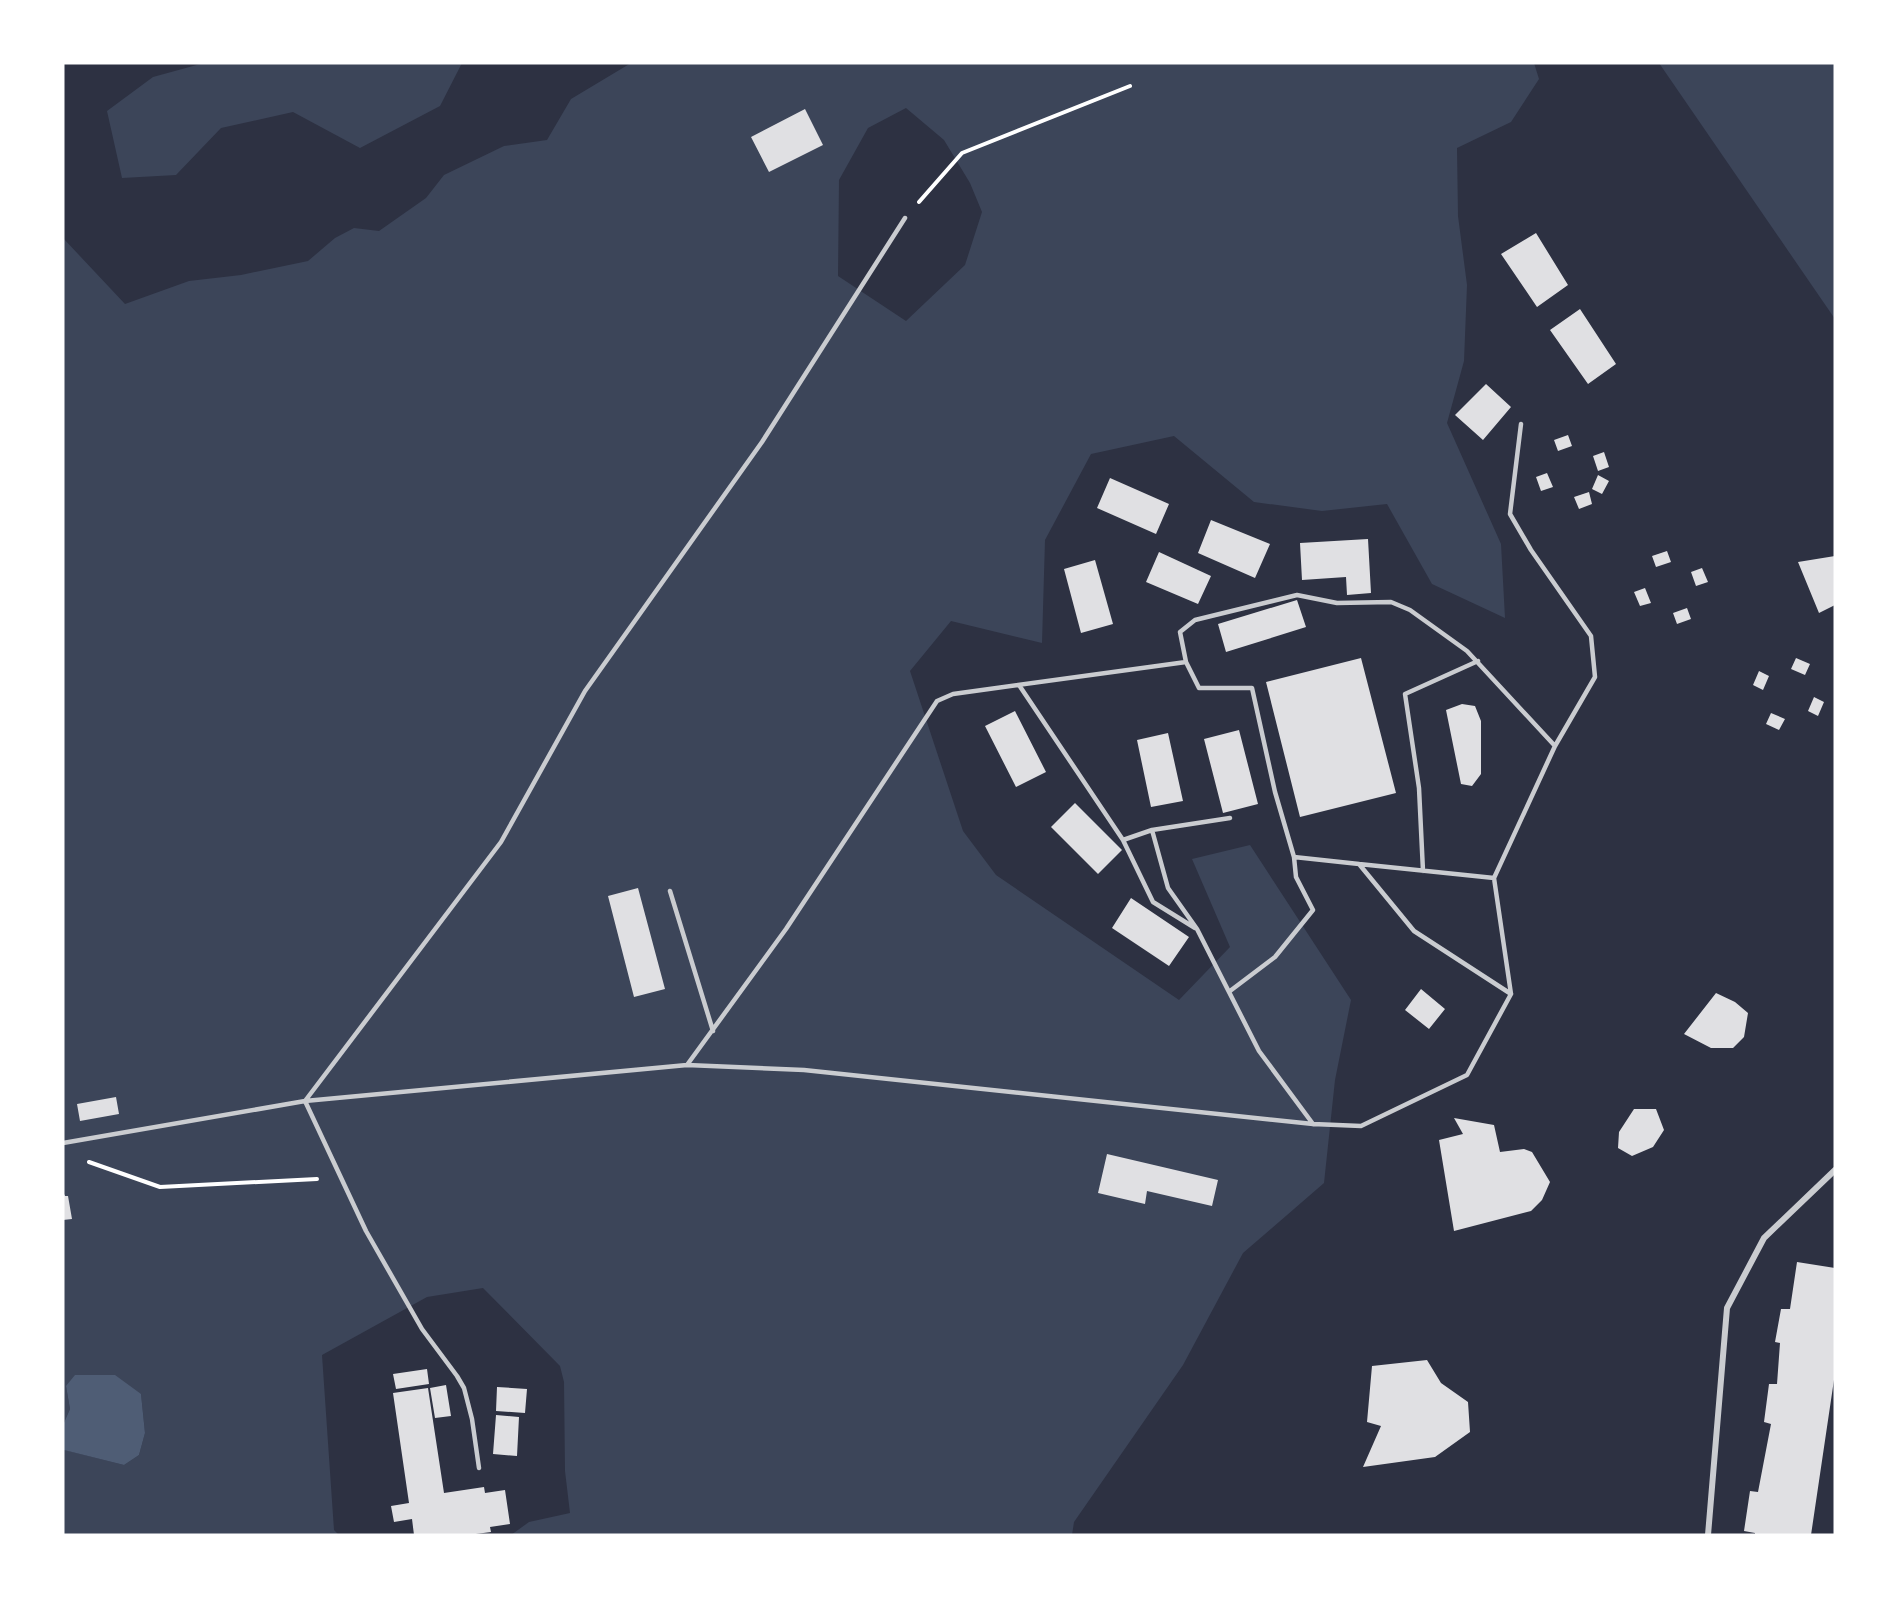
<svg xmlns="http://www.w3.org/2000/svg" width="1898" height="1598" viewBox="0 0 1898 1598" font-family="Mulish,sans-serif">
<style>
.green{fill:#3c4559;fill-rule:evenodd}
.water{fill:#4f5d75}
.building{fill:#e0e0e3}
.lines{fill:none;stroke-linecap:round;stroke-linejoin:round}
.path{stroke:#fff;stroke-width:4}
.service{stroke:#caccd0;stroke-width:4.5}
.minor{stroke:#caccd0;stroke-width:6}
</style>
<rect width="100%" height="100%" fill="#2d3142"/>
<path class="green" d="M204 63H462L440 106 360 148 293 112 221 128 176 175 122 178 107 111 153 77Z
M631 63H1534L1539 79 1511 122 1457 148 1458 216 1467 285 1464 361 1447 423 1501 544 1505 618 1432 584 1387 504 1322 511 1254 502 1174 436 1091 454 1045 540 1042 643 951 621 910 671 963 831 996 875 1179 1000 1230 947 1192 859 1250 845 1351 1000 1335 1080 1324 1183 1243 1253 1183 1365 1074 1522 1072 1535H511L529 1522 570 1513 565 1471 564 1382 560 1366 483 1288 427 1297 322 1355 334 1530 339 1535H63V1446L65 1450 124 1465 139 1455 145 1433 141 1394 66 1386 70 1409 63 1425V238L125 304 189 281 241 275 308 261 335 238 354 228 379 231 426 198 444 175 504 146 547 140 571 99ZM906 108 944 140 970 183 982 212 965 265 906 321 838 276 839 180 868 128Z
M1659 63H1835V319Z"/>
<path class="water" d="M75 1375H115L141 1394 145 1433 139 1455 124 1465 64 1450 63 1425 70 1409 66 1386Z"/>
<path class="building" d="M805 109 823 145 769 172 751 137Z
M1536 233 1568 285 1537 307 1501 254Z
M1580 309 1616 364 1588 384 1550 330Z
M1486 384 1511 407 1483 440 1455 415Z
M1568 435 1572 446 1558 451 1554 440Z
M1604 452 1609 467 1598 471 1593 456Z
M1547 473 1553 487 1541 491 1536 477Z
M1598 475 1609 481 1602 494 1592 489Z
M1110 478 1169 504 1156 534 1097 508Z
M1589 492 1592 504 1579 509 1574 497Z
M1211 520 1270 544 1255 578 1198 553Z
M1368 539 1371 593 1347 595 1346 577 1302 580 1300 543Z
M1667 551 1671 562 1656 567 1652 556Z
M1159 552 1211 576 1198 604 1146 582Z
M1835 556V605L1819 613 1798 562Z
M1095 560 1113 624 1081 633 1064 569Z
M1702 568 1708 582 1696 586 1691 572Z
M1645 588 1651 603 1640 606 1634 592Z
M1297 600 1306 627 1226 652 1218 624Z
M1687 608 1691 619 1677 624 1673 613Z
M1361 658 1396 793 1300 817 1266 682Z
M1796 658 1810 664 1805 675 1791 669Z
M1759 671 1769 676 1763 690 1753 685Z
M1814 697 1824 702 1818 716 1808 711Z
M1462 704 1475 706 1481 721V774L1472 786 1461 784 1446 710Z
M1015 711 1046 772 1016 787 985 726Z
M1771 713 1785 719 1779 730 1766 724Z
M1239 730 1258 804 1223 813 1204 739Z
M1168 733 1183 801 1151 807 1137 740Z
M1075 803 1122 850 1098 874 1051 827Z
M638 888 665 989 634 997 608 896Z
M1131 898 1189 937 1169 966 1112 928Z
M1421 989 1445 1009 1429 1029 1405 1010Z
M1716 993 1735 1002 1748 1013 1744 1037 1733 1048H1711L1684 1034Z
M116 1097 119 1114 80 1121 77 1104Z
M1634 1109H1656L1664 1130 1653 1147 1632 1156 1618 1148 1619 1132Z
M1454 1118 1494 1125 1500 1152 1524 1149 1532 1152 1550 1182 1542 1200 1531 1211 1454 1231 1439 1140 1463 1134Z
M1107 1154 1218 1180 1212 1206 1147 1191 1145 1204 1098 1193Z
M63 1192 65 1196H68L72 1219 63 1220Z
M1797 1262 1835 1268V1373L1811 1535H1755V1533L1744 1531 1750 1491 1758 1492 1771 1424 1764 1422 1769 1384H1777L1780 1343 1775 1342 1781 1309H1790Z
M1427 1360 1441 1383 1468 1402 1470 1432 1435 1457 1363 1467 1381 1426 1367 1422 1372 1366Z
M427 1369 429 1384 396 1389 393 1374Z
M446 1385 451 1416 435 1418 430 1388Z
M497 1387 527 1389 525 1413 496 1411Z
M428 1388 444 1493 484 1487 485 1493 505 1490 510 1524 490 1527 491 1532 468 1535H414L412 1519 394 1522 391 1506 409 1503 393 1393Z
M496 1415 519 1417 517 1456 493 1454Z"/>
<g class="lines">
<path class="path" d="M919 202 962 153 1130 86
M89 1162 160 1187 317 1179"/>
<path class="service" d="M1521 424 1510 514 1531 550 1591 636 1595 677 1555 746
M1186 662 1180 632 1195 620 1297 595 1337 603 1391 602 1410 610 1467 651 1555 746 1494 878
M1019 685 1123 840 1153 902 1195 928
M1230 818 1152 830 1168 888 1197 929 1259 1051 1313 1124
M1123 840 1152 830
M1423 871 1419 788 1405 694 1478 661
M670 891 713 1031
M1230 991 1275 957 1313 910 1296 877 1294 857
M687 1065 786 929 937 701 953 694 1186 662 1199 688H1252L1275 792 1294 857 1359 864
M63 1143 305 1101 687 1065 804 1070 1313 1124 1361 1126 1467 1075 1511 994 1494 878 1359 864 1414 931 1511 994
M479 1468 472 1419 464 1388 457 1376 422 1329 366 1231 305 1101 501 842 585 691 762 442 905 218"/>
<path class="minor" d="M1708 1535 1727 1308 1764 1238 1835 1170"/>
</g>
<rect width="1898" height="1598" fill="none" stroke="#ffffff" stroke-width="129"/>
</svg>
